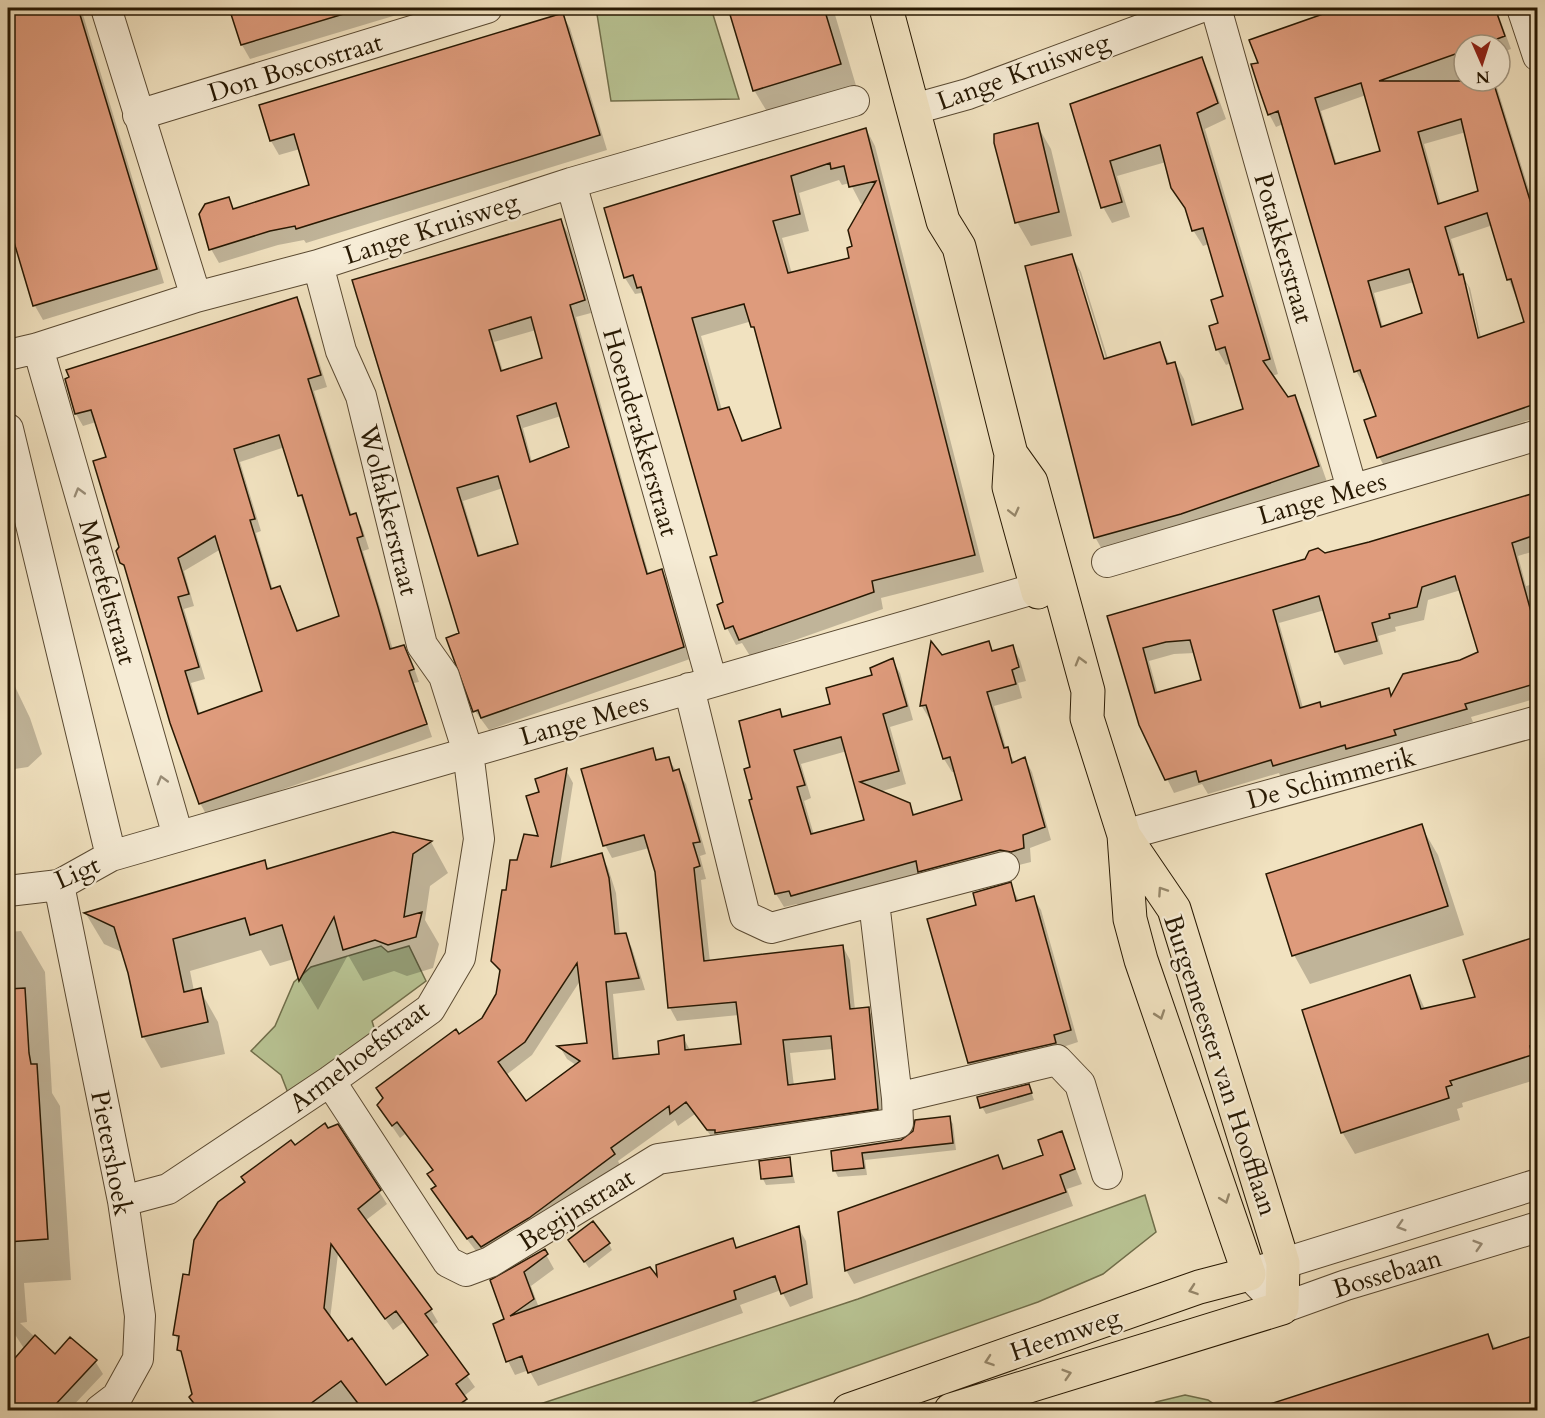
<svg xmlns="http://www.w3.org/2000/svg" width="1545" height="1418" viewBox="0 0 1545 1418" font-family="Cardo,serif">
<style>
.green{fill:#b8c393;stroke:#706e4a;stroke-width:1.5}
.shadow{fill:#0003;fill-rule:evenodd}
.building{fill:#de9b7c;stroke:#271802;stroke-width:1.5;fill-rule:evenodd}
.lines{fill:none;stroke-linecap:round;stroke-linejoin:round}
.minor-casing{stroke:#5a4a32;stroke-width:32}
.major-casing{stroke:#271802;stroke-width:35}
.minor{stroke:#f6ecd6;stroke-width:30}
.major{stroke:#f1e2c0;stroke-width:33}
.oneway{stroke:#998d77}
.oneway2{stroke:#96876a}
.labels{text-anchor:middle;stroke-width:4.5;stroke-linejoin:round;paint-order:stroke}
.street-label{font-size:26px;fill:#271802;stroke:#f6ecd6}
</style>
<rect width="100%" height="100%" fill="#f1e2c0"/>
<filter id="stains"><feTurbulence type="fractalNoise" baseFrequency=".00333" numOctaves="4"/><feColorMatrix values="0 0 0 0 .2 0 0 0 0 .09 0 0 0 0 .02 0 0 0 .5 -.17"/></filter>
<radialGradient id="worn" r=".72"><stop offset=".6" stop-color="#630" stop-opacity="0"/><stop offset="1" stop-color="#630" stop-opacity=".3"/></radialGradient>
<path class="green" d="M596 8H711L739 99 611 101Z
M381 946 388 952 409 946 426 981 372 1021 379 1044 288 1093 281 1075 251 1051 275 1026 294 982 311 967Z
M1145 1195 1156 1232 1103 1274 1038 1302 731 1410H522L858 1299Z
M1185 1395 1208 1400 1222 1410H1143L1156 1402Z"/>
<path class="shadow" d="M21 8H81L164 283 43 320 35 306 8 217V12Z
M238 8H420L250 59 242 45 231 10Z
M729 8H833L860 99 775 125 754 90Z
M1344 8H1496L1511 49 1500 53V45H1464V81H1495L1538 219V417L1386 469 1379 457 1378 416 1366 382 1363 383 1356 371 1283 124 1276 127 1269 114 1260 64 1251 41ZM1366 95 1382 152 1337 165 1321 111ZM1466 132 1480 192 1441 205 1424 144ZM1493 225 1509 280 1526 323 1481 338 1470 288 1462 276 1451 239ZM1414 282 1424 314 1383 328 1374 293ZM1464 282 1468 286 1481 345H1478Z
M562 14 570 28 607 150 306 243 304 240 278 245 219 263 211 249 228 199 235 210 311 186 300 149 279 155 271 141 261 106Z
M1201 59 1210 75 1226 119 1205 129 1278 374 1272 376 1287 399 1294 397 1303 413 1327 482 1104 553 1095 537 1072 256 1081 272 1108 359 1160 344 1170 365 1175 363 1184 379 1196 425 1245 410 1231 363 1226 365 1217 349 1225 297 1209 244 1203 246 1193 230 1166 162 1117 176 1130 217 1112 223 1103 207 1072 105ZM1076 271H1079L1108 365 1105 366Z
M1037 125 1051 149 1072 236 1031 246 1017 222Z
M866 129 875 146 984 572 881 598 883 609 750 656 742 643 736 645 727 628 719 556 647 303 641 293 635 294 625 278ZM839 180 842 185 850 183 861 204 866 202 851 259 792 274 782 238 809 231 799 193ZM752 321 782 429 744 442 728 409 722 410 701 336Z
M560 220 568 233 591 313 576 317 649 575 662 571 669 583 690 659 489 730 475 711 448 639 460 634 354 281ZM536 330 544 359 503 371 494 342ZM561 416 570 448 532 462 523 428ZM503 488 519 545 480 557 463 501Z
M296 299 303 311 327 387 314 391 352 516 355 515 362 527 369 549 363 551 393 650 403 646 411 659 419 682 414 683 432 737 207 816 200 803 129 575 121 562 108 458 96 422 83 426 76 414 67 380ZM285 447 340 617 299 632 280 588 273 590 256 533 261 531 240 462ZM221 549 264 692 200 715 191 683 205 679 184 609 194 606 184 571Z
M1538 494V550L1518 556 1526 586 1538 583V698L1471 717 1473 722 1281 778 1279 773 1208 794 1202 784 1174 793 1140 724 1109 617ZM1461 590 1480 653 1392 697 1388 689 1322 709 1303 708 1279 623 1325 610 1337 652 1344 665 1383 654 1378 636 1396 631 1395 627 1424 620 1428 600ZM1195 653 1203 681 1158 694 1149 661 1174 654Z
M988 643 993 652 1012 646 1020 660 1026 681 1018 683 1022 698 994 706 1006 748 1015 763 1025 759 1032 772 1051 840 1030 848 1031 862 1019 865 1008 863 800 908 797 904 784 907 776 894 757 825 746 770 751 768 779 711 783 718 832 705 892 660 900 673 913 720 890 727 906 784 879 792 908 804 915 815 964 801 956 772H952L944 759 932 718H929L921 705 942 657ZM847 751 866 821 814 835 804 801 811 798 801 764Z
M8 672 30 718 42 754 28 767 8 770Z
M652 750 658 761 668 759 686 784 706 854 700 856 706 879 701 880 710 962 843 947 850 960 855 1010 868 1009 875 1022 884 1121 716 1143 695 1114 678 1126 675 1120 618 1161 621 1167 489 1259 481 1248 476 1251 453 1221 433 1190 437 1187 429 1174 434 1171 405 1134 400 1138 378 1106 483 1019 498 995 501 975 493 961 508 892 518 862 540 838 541 793 566 770 573 783 560 866 601 855 608 868 616 893 620 935H625L632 948 645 990 613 994 619 1060 660 1055 683 1037 690 1050 743 1046 739 1015 677 1021 670 1008 656 871 649 848 612 858 605 845ZM580 981 588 1044 560 1047 567 1059 576 1065 526 1103 506 1075 532 1055ZM833 1049 836 1080 794 1086 790 1053Z
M1421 826 1438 855 1464 935 1310 984 1294 955Z
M431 842 448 873 430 886 425 920 439 944 433 968 407 976 394 971 363 981 348 955 318 1010 300 980 294 959 270 966 261 950 190 971 194 991 200 990 218 1022 225 1054 161 1068 143 1036 124 953 104 944 86 914 264 861 269 870Z
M1010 884 1019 901 1033 897 1041 910 1078 1042 977 1076 969 1063 929 920 978 906Z
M21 931 45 972 52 1093 60 1106 71 1280 24 1283 27 1322 20 1323 55 1356 95 1361 103 1374 69 1410H8V1367L27 1353 8 1324V932Z
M1538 938V1079L1462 1103 1463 1107 1457 1109 1460 1120 1355 1154 1342 1132 1410 977 1425 1009 1477 998Z
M1029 1086 1034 1100 986 1114 982 1107Z
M949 1118 953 1124 956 1150 865 1160 867 1175 838 1177 835 1171 832 1152 902 1141Z
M337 1126 387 1204 365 1221 431 1310 438 1322 432 1326 475 1387 463 1397 471 1410H197L191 1397 194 1395 186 1362 175 1334 190 1276 294 1147ZM338 1254 393 1330 404 1322 429 1356 386 1388 330 1319Z
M1061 1133 1082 1184 1067 1189 1073 1206 854 1284 846 1270 997 1157 1005 1170 1045 1156Z
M789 1158 795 1183 766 1185 763 1179Z
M798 1227 806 1241 813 1298 790 1307 781 1290 740 1305 743 1313 538 1386 529 1370 515 1375 508 1361 505 1319 492 1281 544 1251 554 1269 531 1286 539 1308 659 1281 732 1240 737 1249Z
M609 1244 612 1250 589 1268 574 1246Z
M1488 1336 1496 1349 1538 1336V1410H1264L1266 1407Z"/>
<path class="building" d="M8 8H78L157 269 33 306 8 222Z
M229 8H346L347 13 241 45Z
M728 8H824L841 64 753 91Z
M1340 8H1495L1505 36 1481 45H1464V51L1379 81H1493L1538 226V403L1377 458 1364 420 1376 416 1360 370 1354 372 1278 111 1268 115 1259 89 1251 64 1258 63 1249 40ZM1361 83 1380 151 1335 164 1315 98ZM1461 119 1478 191 1438 204 1418 132ZM1487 213 1507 280 1511 279 1524 322 1478 338 1463 274 1459 275 1445 227ZM1409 269 1422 313 1381 327 1368 281Z
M563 13 600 135 296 229 295 226 270 231 209 250 199 214 205 204 229 197 233 209 309 185 294 134 270 141 259 105Z
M1202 57 1218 103 1197 113 1270 359 1263 361 1288 397 1295 395 1319 466 1181 514 1094 538 1025 266 1072 254 1104 359 1160 342 1167 364 1175 362 1192 425 1243 409 1225 347 1216 350 1209 326 1218 323 1211 300 1223 296 1203 228 1192 231 1185 208 1171 188 1160 145 1110 161 1122 202 1101 208 1070 104Z
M1038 123 1059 212 1015 223 994 143V134Z
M866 128 975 555 872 581 874 592 739 640 733 626 725 629 717 605 723 602 710 557 717 555 641 287 637 288 633 275 624 278 604 208ZM830 163 831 169 844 166 849 187 876 181 848 230 852 246 847 248 849 258 788 273 773 221 800 214 791 176ZM744 304 751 327H754L781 428 742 441 729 407 718 410 692 318Z
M561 219 585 300 570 305 635 533 647 574 662 569 684 647 481 718 478 710 473 712 446 638 459 633 352 280ZM531 317 542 358 501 371 489 330ZM556 403 569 447 530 462 517 416ZM498 476 518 544 478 556 457 488Z
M297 297 321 375 308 379 350 515 356 513 363 536 357 538 378 607 390 649 404 645 414 669 409 671 427 724 199 804 170 723 124 565 120 563 116 551 119 547 93 461 106 457 91 410 75 414 65 379 69 377 66 370ZM279 435 298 496 302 495 339 616 297 631 280 586 271 589 250 520 255 519 234 449ZM215 536 262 691 198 714 185 671 199 667 178 597 189 594 178 558Z
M1538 492V534L1512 543 1538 637V683L1465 704 1467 709 1394 730 1396 735 1346 749 1345 745 1273 766 1271 760 1199 782 1196 771 1165 780 1139 725 1107 616 1305 559 1309 551 1318 548 1325 553 1369 542ZM1455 576 1478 652 1460 660 1403 674 1391 696 1389 688 1321 707 1320 702 1300 708 1273 610 1319 596 1335 652 1377 641 1372 623 1390 618 1389 614 1417 607 1422 587ZM1190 640 1201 680 1155 693 1143 648 1166 642Z
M931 641 942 655 989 641 992 651 1013 645 1019 667 1012 670 1016 684 987 692 1004 748 1008 747 1012 763 1025 757 1045 827 1023 835 1024 848 1011 852 1000 850 918 872 916 861 791 896 789 891 775 894 749 800 752 799 744 769 750 767 739 721 780 709 782 717 830 704 826 688 872 675 870 668 893 658 907 706 883 714 899 771 860 782 910 803 913 815 962 800 950 757 943 759 926 705 920 706ZM841 737 864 820 811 834 797 787 805 785 794 750Z
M653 748 656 760 669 757 673 771 679 769 700 842 693 843 700 866 694 868 704 961 843 945 850 1009 869 1007 878 1109 715 1133V1130H707L686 1102 670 1114 669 1106 611 1148 615 1154 529 1218 481 1247 472 1236 467 1239 431 1189 436 1186 427 1174 433 1170 397 1122 392 1126 377 1105 383 1098 376 1088 456 1029 459 1034 482 1018 496 994 500 970 491 961 502 890H506L510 860H517L524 834 538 836 526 796 539 792 535 779 567 768 551 867 602 853 609 878 615 934 626 933 639 978 606 982 613 1059 659 1054 658 1041 684 1035 685 1050 741 1044 736 1002 668 1008 655 872 644 835 603 846 581 769ZM577 963 587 1043 557 1046 580 1061 526 1101 498 1062 525 1042ZM831 1036 835 1079 788 1085 783 1040Z
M1422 824 1448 906 1292 956 1266 874Z
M393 832 432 841 413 854 404 917 422 912 416 937 388 945 375 940 343 950 334 917 299 981 282 925 250 935 245 918 173 939 184 992 201 988 208 1022 142 1037 128 973 114 927 84 913 265 860 267 869Z
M1011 882 1016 901 1034 896 1071 1030 1054 1035 1056 1043 968 1063 927 919 976 905 973 893Z
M1538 936V1043L1530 1046 1532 1055 1450 1081 1452 1085 1446 1087 1449 1098 1341 1133 1302 1010 1410 975 1421 1009 1475 997 1463 960Z
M25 988 29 1053 31 1064H37L48 1239 8 1242V989Z
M1029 1084 1032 1093 980 1108 977 1097Z
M950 1116 953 1143 862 1153 864 1168 833 1171 831 1151 901 1140 913 1131 915 1120Z
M325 1123 328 1128 338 1124 381 1190 358 1209 432 1309 425 1314 469 1374 456 1384 467 1399 451 1410H363L341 1381 302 1410H199L189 1397 192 1394 181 1351 177 1350 179 1336 173 1335 183 1274 189 1275 194 1240 218 1202 245 1182 241 1177 291 1140 295 1145ZM331 1244 385 1319 396 1311 428 1355 386 1385 352 1338 348 1341 324 1308Z
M1062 1131 1075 1169 1060 1175 1066 1192 845 1271 838 1212 998 1155 1003 1169 1043 1155 1038 1140Z
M790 1157 792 1176 761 1179 759 1161Z
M593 1221 610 1243 584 1262 568 1240Z
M799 1226 807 1284 781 1294 775 1276 734 1291 736 1299 528 1373 522 1356 506 1362 493 1324 504 1319 490 1280 545 1249 548 1254 524 1272 534 1299 510 1316 650 1267 657 1276 656 1265 733 1238 736 1248Z
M1488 1334 1493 1349 1538 1334V1410H1264V1406Z
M35 1335 55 1354 70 1337 97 1360 56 1404 46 1410H8V1366Z"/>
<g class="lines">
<g class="minor-casing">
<path id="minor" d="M106 8 196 297
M1216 8 1352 489
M1522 8 1538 56
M914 109 968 94 1199 8
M138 115 487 8
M571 183 712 682
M38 348 178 836
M8 355 38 348 196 297 318 265 571 183 854 101
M8 429 111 856
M1107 562 1538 435
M689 688 745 916 771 928 1004 867
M1124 835 1538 721
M59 885 123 1201 140 1316 138 1359 117 1397 100 1410
M8 891 59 885 111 856 1058 582
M874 902 897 1098
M330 1081 448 1262 466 1271 490 1262 658 1159 898 1123 897 1098 1057 1060 1080 1084 1107 1174
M1538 1184 1249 1274 1282 1308 1346 1285 1538 1227
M123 1201 168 1189 330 1081 430 1009 460 958 479 839 468 752 444 676 422 645 361 396 341 351 318 265"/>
</g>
<g class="major-casing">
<path id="major" d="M886 8 943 221 959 247 1011 454 1009 487 1038 592
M849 1410 1199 1287 1249 1274 1141 960 1130 919 1124 835 1087 718 1088 691 1031 482 1011 454
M951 1410 1282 1308 1283 1263 1174 909 1125 837"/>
</g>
<use href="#minor" class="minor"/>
<use href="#major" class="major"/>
</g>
<defs><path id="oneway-chevron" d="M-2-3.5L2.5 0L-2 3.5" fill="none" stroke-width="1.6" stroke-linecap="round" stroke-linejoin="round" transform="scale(1.5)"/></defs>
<g class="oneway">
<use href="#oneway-chevron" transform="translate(79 492) rotate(-106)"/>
<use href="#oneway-chevron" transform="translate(162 780) rotate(-106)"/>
<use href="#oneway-chevron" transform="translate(1401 1226) rotate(163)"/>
<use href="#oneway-chevron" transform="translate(1478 1245) rotate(-17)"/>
</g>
<g class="oneway2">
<use href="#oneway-chevron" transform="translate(1014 512) rotate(76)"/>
<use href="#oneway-chevron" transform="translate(1080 661) rotate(-106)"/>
<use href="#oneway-chevron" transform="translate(1162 891) rotate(-124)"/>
<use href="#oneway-chevron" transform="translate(1160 1015) rotate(71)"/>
<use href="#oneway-chevron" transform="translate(1225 1199) rotate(70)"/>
<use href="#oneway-chevron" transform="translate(1193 1290) rotate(161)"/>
<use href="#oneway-chevron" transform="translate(989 1361) rotate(161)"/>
<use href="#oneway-chevron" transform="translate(1067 1374) rotate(-17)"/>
</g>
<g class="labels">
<g class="street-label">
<text transform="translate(295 67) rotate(-17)" y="9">Don Boscostraat</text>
<text transform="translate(1023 71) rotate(-20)" y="9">Lange Kruisweg</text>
<text transform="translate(431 228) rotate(-18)" y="9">Lange Kruisweg</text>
<text transform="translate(1284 248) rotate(74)" y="9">Potakkerstraat</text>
<text transform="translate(641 432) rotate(74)" y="9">Hoenderakkerstraat</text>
<text transform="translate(1322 498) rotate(-16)" y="9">Lange Mees</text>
<text transform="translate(389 510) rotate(76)" y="9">Wolfakkerstraat</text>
<text transform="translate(108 592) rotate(74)" y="9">Merefeltstraat</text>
<text transform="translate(584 719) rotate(-16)" y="9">Lange Mees</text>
<text transform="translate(1331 778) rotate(-15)" y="9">De Schimmerik</text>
<text transform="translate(77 872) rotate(-24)" y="9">Ligt</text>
<text transform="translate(359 1056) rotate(-37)" y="9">Armehoefstraat</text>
<text transform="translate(1221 1065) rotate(72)" y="9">Burgemeester van Hoofflaan</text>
<text transform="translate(112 1153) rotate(79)" y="9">Pietershoek</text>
<text transform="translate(576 1209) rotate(-32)" y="9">Begijnstraat</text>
<text transform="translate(1387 1273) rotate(-17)" y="9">Bossebaan</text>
<text transform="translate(1065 1334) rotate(-19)" y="9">Heemweg</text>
</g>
</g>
<rect width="1545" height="1418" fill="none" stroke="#f1e2c0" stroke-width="30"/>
<rect x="9" y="9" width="1527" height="1400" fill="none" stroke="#271802" stroke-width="3"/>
<rect x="15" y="15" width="1515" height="1388" fill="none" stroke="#271802" stroke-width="1.5"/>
<g transform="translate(1482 63) rotate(177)"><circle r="28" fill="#f6ecd6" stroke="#a39781" stroke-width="1.5"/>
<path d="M0-4.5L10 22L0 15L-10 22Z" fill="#8f2418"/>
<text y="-9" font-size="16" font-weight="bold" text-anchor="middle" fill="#271802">N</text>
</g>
<rect width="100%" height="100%" filter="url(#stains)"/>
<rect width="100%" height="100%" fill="url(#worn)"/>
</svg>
